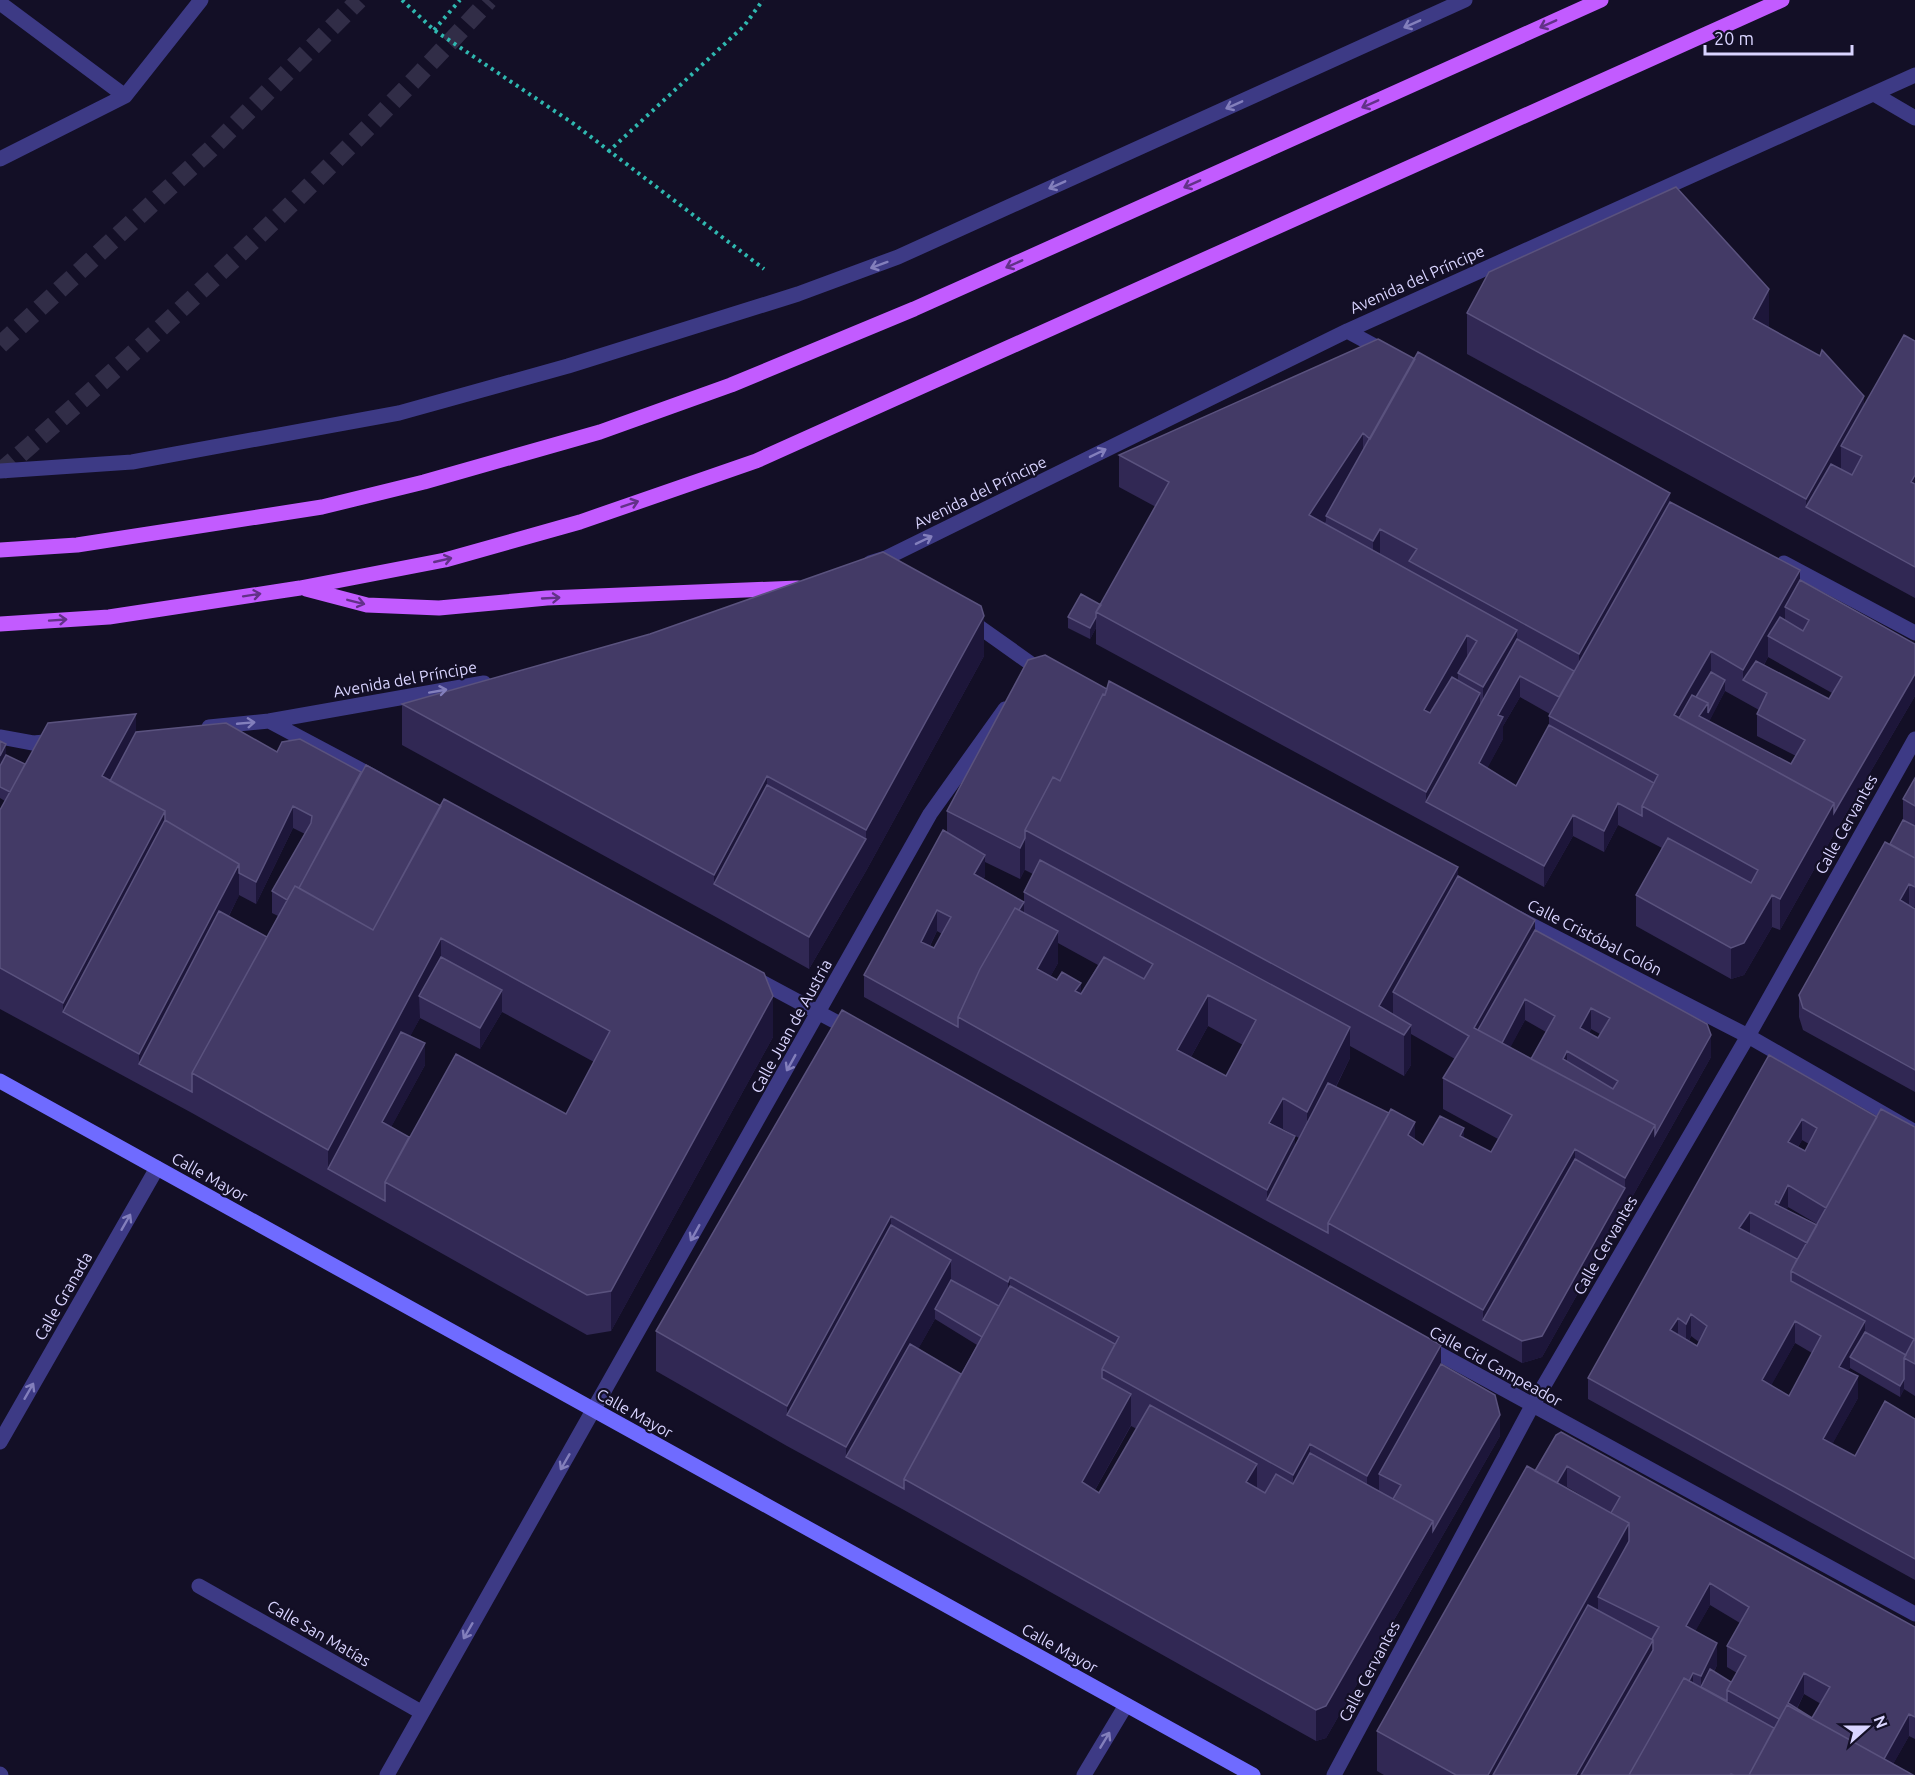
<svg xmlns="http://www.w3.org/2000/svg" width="1915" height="1775" viewBox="0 0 1915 1775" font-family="Ubuntu,sans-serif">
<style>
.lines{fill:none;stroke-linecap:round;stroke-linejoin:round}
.highway-tunnel{stroke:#312d47;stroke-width:18;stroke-dasharray:18 9;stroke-linecap:butt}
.path{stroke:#2fb8b0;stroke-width:4;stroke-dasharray:3 4.5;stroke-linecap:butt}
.street{stroke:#3d3a85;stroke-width:15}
.secondary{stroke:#6f6bff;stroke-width:15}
.primary{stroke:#c25bff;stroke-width:15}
.wall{fill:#312854;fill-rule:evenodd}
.shaded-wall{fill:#1d163a}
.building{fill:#433a66;stroke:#5a527e;stroke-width:1.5;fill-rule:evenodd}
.oneway{stroke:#837fbc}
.oneway2{stroke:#623188}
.labels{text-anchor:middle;stroke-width:4.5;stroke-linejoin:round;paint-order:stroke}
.street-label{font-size:16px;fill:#d9d4ff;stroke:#130f26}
</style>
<rect width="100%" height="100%" fill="#130f26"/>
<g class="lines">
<path class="highway-tunnel" d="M0 345 211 149 359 0
M0 472C171 323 336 167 489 0"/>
<path class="path" d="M402 0 434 30 574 124 764 269
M434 30 460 0
M608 152 744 26 763 0"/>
<path class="street" d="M0 3 125 96
M1874 94 1915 118
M0 159 125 96 201 0
M1347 331 1386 352
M0 471 132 462 399 413 568 366 798 294 898 257 1465 0
M870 563 886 558 1347 331 1915 75
M1784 563 1915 633
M968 619 1044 673
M269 721 378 779
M209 727 269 721 484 683
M0 737 33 743 56 741
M1518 918 1748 1036 1915 1132
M752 977 853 1031
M1423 1345 1915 1614
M0 1442 157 1168
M199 1586 421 1712
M0 1774 1 1775
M387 1775 930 814 1005 709
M1084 1775 1126 1705
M1334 1775 1532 1406 1748 1036 1915 739"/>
<path class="secondary" d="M0 1081 1253 1775"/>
<path class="primary" d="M0 550 77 545 322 507 424 482 600 432 731 385 914 309 1601 0
M306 589 367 605 439 608 547 598 798 588
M0 624 109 617 300 588 445 560 580 522 756 461 1782 0"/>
</g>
<path class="wall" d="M1467 313 1769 328 1864 405 1915 341V598L1467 354Z
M1378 339 1670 502 1800 580 1915 644V696L1834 834 1780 930 1772 927 1744 975 1731 979 1636 926V895L1662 848 1618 825 1604 852 1573 836 1544 887 1096 644V628L1090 639 1068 628V617L1101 605 1156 507 1119 487V455ZM1768 657 1832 693 1829 699 1764 665ZM1725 691 1759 710 1757 714V736L1796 756 1791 764 1709 721ZM1520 697 1550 714 1549 716V725L1516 786 1487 768 1503 739V726Z
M984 656 866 871 809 969 714 916 402 745V704Z
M1107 689 1458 876 1711 1057 1542 1357 1522 1363 864 997V975L947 833V811ZM985 862 1020 879 1025 869V870L1033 874 1024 892V902L983 880 985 876ZM937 931 942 934 934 948 930 946ZM1058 943 1098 965 1081 994V983L1057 980 1050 977 1058 963ZM1525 1020 1546 1032 1531 1059 1510 1047ZM1208 1026 1243 1045 1226 1076 1191 1057ZM1591 1029 1600 1034 1598 1038 1589 1033ZM1411 1034 1455 1059 1443 1078V1109L1498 1139 1491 1152 1464 1138 1423 1145 1336 1087 1350 1058V1046L1404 1076 1411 1065ZM1283 1129 1299 1138 1295 1145 1282 1130Z
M226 723 773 1037 611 1331 587 1335 192 1113 0 1009V808L1 809 5 801 0 798V741L6 755 25 764 136 732ZM293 828 305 834 272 891V913L278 916 267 937 229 916 239 895 256 904ZM502 1012 594 1062 566 1114 409 1137 391 1127 425 1065 410 1036 420 1018 480 1049Z
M1915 778V908L1909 905 1915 909V1092L1803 1030 1799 1017V995L1890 844 1903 820V799Z
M842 1010 1441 1364 1500 1436 1326 1738 1316 1741 904 1510 787 1446 656 1371V1331ZM935 1319 977 1345 961 1374 918 1349ZM1131 1426 1137 1429 1099 1493 1095 1490Z
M1769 1055 1877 1116 1915 1127V1396L1904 1389 1900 1397 1850 1368 1848 1371 1858 1398 1832 1444 1855 1456 1915 1419V1580L1588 1399V1378ZM1802 1140 1809 1144 1805 1151 1798 1147ZM1788 1207 1817 1224V1225L1786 1210ZM1691 1336 1699 1342 1697 1346 1689 1341ZM1795 1343 1812 1353 1789 1396 1771 1385Z
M1556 1435 1915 1627V1739L1909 1736 1893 1764 1913 1775H1384L1377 1771V1731ZM1567 1487 1611 1513 1567 1488ZM1710 1605 1740 1623 1727 1646V1667L1737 1673 1731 1682 1714 1672 1717 1665 1695 1631ZM1804 1694 1821 1704 1812 1718 1797 1709Z"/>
<path class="shaded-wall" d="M1769 289V329L1753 319Z
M1864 396V436L1841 446V477L1806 507V499Z
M1363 433V464L1326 516V521L1309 547V515Z
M1915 475V506L1911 482Z
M1670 493V533L1579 673V654Z
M1380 529V570L1373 581V541Z
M1800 570V602L1785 607V628L1768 636V657L1753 685 1743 680V670Z
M984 616V656L866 871 809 969V937L866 839V830Z
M1096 617V628L1090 639V628Z
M1517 630V661L1483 718V687Z
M1467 635V666L1458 673V682L1424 741V710Z
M1711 651V683L1684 730 1674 715Z
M1915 674V696L1834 834 1780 930V899L1834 803Z
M1520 676V697L1503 726V739L1479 784V763L1498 715Z
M1725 680V691L1708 724 1699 716 1708 703Z
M1480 693V724L1426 802V792Z
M136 714V754L111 800 102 776Z
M6 744V765L0 777V756Z
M767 776V816L714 884V875Z
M1618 803V825L1604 852V831Z
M293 806V828L256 904V882Z
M165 811V852L63 1012V1003Z
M1573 815V836L1544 887V866Z
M1025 838V869L1020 879V848Z
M985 855V876L974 896V874Z
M239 864V896L148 1069 139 1064V1054Z
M1458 867V907L1393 992V1022L1379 1006Z
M1909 884V905L1900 900Z
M1772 895V927L1744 975 1731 979V948Z
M1024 902V924L961 1019Z
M937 910V931L921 963V942Z
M1535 920V951L1483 1042 1474 1028Z
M1058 931V963L1037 1000V969Z
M441 938V978L419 996 420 1018 337 1174 328 1169V1150Z
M1081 983V1014L1075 991Z
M502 990V1012L480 1049V1028Z
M1208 995V1026L1177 1082V1050Z
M773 996V1037L611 1331V1291Z
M1525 999V1020L1498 1071V1050Z
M1591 1008V1029L1580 1049V1028Z
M1411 1025V1065L1404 1076V1035Z
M1350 1027V1058L1307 1143V1112Z
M1711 1035V1057L1542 1357 1522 1363V1341L1625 1188V1178L1655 1125Z
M425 1043V1065L382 1144V1122Z
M1567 1051V1072L1563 1059Z
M1283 1098V1129L1269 1154V1123Z
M1802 1119V1140L1788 1164V1142Z
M1415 1122V1153L1408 1135Z
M1464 1128V1160L1460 1136Z
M1295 1136V1167L1267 1200V1190Z
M1575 1149V1180L1483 1320V1310Z
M1788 1185V1207L1779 1225V1203Z
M1750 1212V1234L1739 1228Z
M891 1216V1257L787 1415V1406Z
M951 1260V1291L935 1309V1319L855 1462 846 1457V1478V1447Z
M1010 1277V1317L1008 1311V1282Z
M1691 1314V1336L1686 1346V1324Z
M1678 1318V1339L1670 1330Z
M1795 1321V1343L1762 1402V1380Z
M1865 1321V1343L1850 1357V1368L1839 1388V1367Z
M1441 1345V1386L1379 1474V1495L1367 1517V1476Z
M1858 1376V1398L1823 1461V1439Z
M1904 1379V1389L1900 1397V1386Z
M1131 1394V1425L1082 1513V1482Z
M1500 1415V1436L1326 1738 1316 1741V1710Z
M1310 1444V1484L1293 1515V1475Z
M1257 1464V1495L1246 1482Z
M1567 1466V1487L1549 1518V1497Z
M1629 1523V1563L1598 1597V1619L1511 1775H1488Z
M1710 1583V1605L1686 1648V1626Z
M1653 1640V1671L1593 1775H1576Z
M1717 1643V1665L1705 1689 1701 1687V1676Z
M1693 1673V1694L1635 1775Z
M1804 1673V1694L1788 1725V1703Z
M1909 1714V1736L1887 1775 1876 1773Z"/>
<path class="building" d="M1676 187 1769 289 1753 319 1820 356 1822 350 1864 396 1806 499 1467 313 1489 272Z
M1904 335 1915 341V475L1911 482 1915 484V567L1806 507 1831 464 1852 475 1862 456 1841 446Z
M1378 339 1415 359 1370 439 1363 433 1309 515 1517 630 1483 687 1458 673 1477 641 1467 635 1424 710 1430 713 1452 677 1480 693 1426 792 1096 612 1169 482 1119 455Z
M1418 352 1670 493 1579 654 1409 561 1417 549 1380 529 1373 541 1326 516Z
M1670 502 1800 570 1743 670 1711 651 1674 715 1834 803 1780 899 1772 895 1744 943 1731 948 1636 895 1668 838 1751 883 1758 870 1642 806 1658 775 1549 716Z
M883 552 981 606 984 616 866 830 767 776 714 875 402 704 650 634Z
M1800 580 1915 644V674L1834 813V803L1679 718 1692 695 1708 703 1699 716 1791 764 1805 740 1757 714 1767 693 1743 680 1756 661 1829 699 1842 677 1768 636 1780 617 1803 631 1809 620 1785 607Z
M1081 594 1101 605 1096 612V617L1090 628 1068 617Z
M1517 639 1574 671 1559 697 1520 676 1498 715 1503 717 1479 763 1516 786 1549 725 1654 783 1642 806V816L1618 803 1604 831 1573 815 1544 866 1426 802Z
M1045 655 1107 689 1105 695 1103 694 1060 781 1053 777 1025 830V838L1020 848 947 811 1028 660Z
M1711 672 1725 680 1708 713V703L1696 697Z
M1109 681 1458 867 1379 1006 1411 1025 1404 1035 1025 830 1053 777 1060 781 1103 694 1105 695Z
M136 714 102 776 165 811 63 1003 0 968V810L48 723Z
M226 723 277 752 282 742 300 739 361 772 299 888 295 886 287 900 272 891 311 823 312 816 293 806 256 882 239 873V864L165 820V811L110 781 136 732Z
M0 741 6 744 0 756Z
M6 755 25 764 10 792 0 787V766Z
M366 765 441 806 373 930 299 888Z
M1915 778V806L1903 799Z
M767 785 866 839 809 937 714 884Z
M444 799 764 973 773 996 611 1291 587 1295 385 1182 456 1054 566 1114 610 1031 441 938 328 1150 192 1073 295 886 373 930Z
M165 820 239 864 139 1054 63 1012Z
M1903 820 1915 826V858L1890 844Z
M943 830 985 855 974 874 1024 902 1019 910 1015 908 980 969 958 1017V1027L864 975ZM937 910 951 917 934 948 921 942Z
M1885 842 1915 858V887L1909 884 1900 900 1915 909V1070L1803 1008 1799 995Z
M1040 860 1350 1027 1307 1112 1283 1098 1269 1123 1295 1136 1267 1190 958 1017 980 969 1015 908 1058 931 1037 969 1057 980 1062 972 1081 983 1075 991 1081 994 1104 957 1144 979 1153 964 1024 892ZM1208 995 1256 1020 1226 1076 1177 1050Z
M1458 876 1535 920 1474 1028 1655 1125 1625 1178 1575 1149 1483 1310 1328 1223 1391 1109 1415 1122 1408 1135 1423 1145 1440 1116 1464 1128 1460 1136 1491 1152 1512 1115 1443 1078 1469 1036 1393 992Z
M219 911 267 937 192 1073V1092L139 1064Z
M1535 930 1707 1024 1711 1035 1655 1135V1125L1531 1059 1555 1016 1525 999 1502 1043 1478 1030ZM1591 1008 1610 1018 1598 1038 1580 1028ZM1567 1051 1618 1081 1613 1089 1563 1059Z
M441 957 502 990 480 1028 419 996Z
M842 1010 1441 1345 1367 1476 1310 1444 1293 1475 1102 1369 1119 1337 1010 1277 1008 1282 891 1216 787 1406 656 1331Z
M401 1032 425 1043 382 1122 409 1137 385 1182V1201L328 1169Z
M1769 1055 1877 1117 1826 1208 1788 1185 1779 1203 1776 1201 1775 1204 1817 1225 1807 1243 1750 1212 1739 1228 1797 1259 1791 1271V1281L1865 1321 1839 1367 1858 1376 1823 1439 1855 1456 1885 1401 1915 1419V1559L1588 1378ZM1802 1119 1817 1128 1805 1151 1788 1142ZM1691 1314 1707 1326 1697 1346 1670 1330 1678 1318 1686 1324ZM1795 1321 1821 1336 1789 1396 1762 1380Z
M1328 1083 1389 1113 1328 1223V1233L1267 1200Z
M1881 1109 1915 1127V1364L1904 1358 1914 1339 1791 1271Z
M1575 1159 1625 1188 1542 1336 1522 1341 1483 1320Z
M891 1225 951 1260 846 1447 787 1415Z
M951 1280 999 1306 982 1337 935 1309Z
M1010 1286 1115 1344 1102 1369V1378L1131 1394 1082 1482 1099 1493 1150 1405 1257 1464 1246 1482 1265 1493 1276 1474 1293 1484 1310 1453 1433 1521 1326 1706 1316 1710 904 1479Z
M1865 1332 1906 1355 1904 1358V1379L1900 1386 1850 1357Z
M910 1344 961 1374 904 1479V1489L846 1457Z
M1441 1364 1495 1395 1500 1415 1433 1531V1521L1393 1499 1401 1485 1379 1474Z
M1561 1432 1915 1627V1717L1909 1714 1884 1759 1787 1705 1779 1719 1727 1690 1746 1656 1727 1646 1749 1607 1710 1583 1686 1626 1717 1643 1701 1676 1693 1673 1689 1681 1684 1678 1629 1775H1581L1653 1650V1640L1652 1639 1659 1627 1598 1597 1629 1541V1523L1611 1513 1620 1497 1567 1466 1557 1483 1535 1471 1556 1435ZM1804 1673 1830 1687 1812 1718 1788 1703Z
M1527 1466 1629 1523 1488 1775H1456L1377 1731Z
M1588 1605 1653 1640 1576 1775H1493Z
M1710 1669 1731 1682 1727 1690V1701L1701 1687Z
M1684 1678 1774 1728 1749 1775H1734L1731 1774 1730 1775H1629Z
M1787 1705 1913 1775H1749Z"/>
<defs><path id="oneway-shaft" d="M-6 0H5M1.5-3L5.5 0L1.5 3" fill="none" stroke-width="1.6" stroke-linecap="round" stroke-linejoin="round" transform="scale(1.5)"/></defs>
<g class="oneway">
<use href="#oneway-shaft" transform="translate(1412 24) rotate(156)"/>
<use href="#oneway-shaft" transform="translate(1234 105) rotate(156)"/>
<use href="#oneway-shaft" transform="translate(1057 185) rotate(156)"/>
<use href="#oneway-shaft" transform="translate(879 265) rotate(160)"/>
<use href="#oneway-shaft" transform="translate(1098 453) rotate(-26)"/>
<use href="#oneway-shaft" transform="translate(924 540) rotate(-26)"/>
<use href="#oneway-shaft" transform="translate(438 691) rotate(-10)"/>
<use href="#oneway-shaft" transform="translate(246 723) rotate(-5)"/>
<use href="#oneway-shaft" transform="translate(791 1063) rotate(119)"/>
<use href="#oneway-shaft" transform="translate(126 1222) rotate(-60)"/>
<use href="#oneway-shaft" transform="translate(695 1233) rotate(119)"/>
<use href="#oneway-shaft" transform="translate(29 1391) rotate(-60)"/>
<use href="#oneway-shaft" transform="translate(565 1462) rotate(120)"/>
<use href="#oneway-shaft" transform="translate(468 1631) rotate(120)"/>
<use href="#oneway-shaft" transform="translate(1105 1740) rotate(-59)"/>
</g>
<g class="oneway2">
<use href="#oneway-shaft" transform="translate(1548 24) rotate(156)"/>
<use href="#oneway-shaft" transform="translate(1370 104) rotate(156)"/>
<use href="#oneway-shaft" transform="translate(1192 184) rotate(156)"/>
<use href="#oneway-shaft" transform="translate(1014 264) rotate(156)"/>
<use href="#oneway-shaft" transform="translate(630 504) rotate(-19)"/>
<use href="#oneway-shaft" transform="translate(443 560) rotate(-13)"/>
<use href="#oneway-shaft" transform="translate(252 595) rotate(-9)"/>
<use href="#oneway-shaft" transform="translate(551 598) rotate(-3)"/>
<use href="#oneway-shaft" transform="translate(356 602) rotate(14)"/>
<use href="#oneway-shaft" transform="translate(58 620) rotate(-4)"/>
</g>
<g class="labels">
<g class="street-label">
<text transform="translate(1417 279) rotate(-24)" y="6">Avenida del Príncipe</text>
<text transform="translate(980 492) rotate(-26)" y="6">Avenida del Príncipe</text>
<text transform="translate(405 679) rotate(-10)" y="6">Avenida del Príncipe</text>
<text transform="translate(1846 824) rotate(-61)" y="6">Calle Cervantes</text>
<text transform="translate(1595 937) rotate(27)" y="6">Calle Cristóbal Colón</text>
<text transform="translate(791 1026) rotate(-61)" y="6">Calle Juan de Austria</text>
<text transform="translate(210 1177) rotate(29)" y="6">Calle Mayor</text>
<text transform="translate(1605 1245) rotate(-60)" y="6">Calle Cervantes</text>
<text transform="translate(63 1296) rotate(-60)" y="6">Calle Granada</text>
<text transform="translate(1496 1366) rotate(29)" y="6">Calle Cid Campeador</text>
<text transform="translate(635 1413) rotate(29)" y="6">Calle Mayor</text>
<text transform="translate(319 1633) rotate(30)" y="6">Calle San Matías</text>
<text transform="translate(1060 1648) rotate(29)" y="6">Calle Mayor</text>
<text transform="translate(1369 1671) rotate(-62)" y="6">Calle Cervantes</text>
</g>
</g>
<g transform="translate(1867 1727) rotate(69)" stroke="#130f26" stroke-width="4.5" paint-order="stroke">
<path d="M0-4.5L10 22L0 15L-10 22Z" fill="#d9d4ff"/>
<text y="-9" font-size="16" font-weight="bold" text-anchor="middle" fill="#d9d4ff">N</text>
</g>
<path d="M1705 45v9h147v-9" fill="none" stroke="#d9d4ff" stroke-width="3"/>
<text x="1714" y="45" font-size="18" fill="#d9d4ff" stroke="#130f26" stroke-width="4.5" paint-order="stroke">20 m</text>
</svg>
